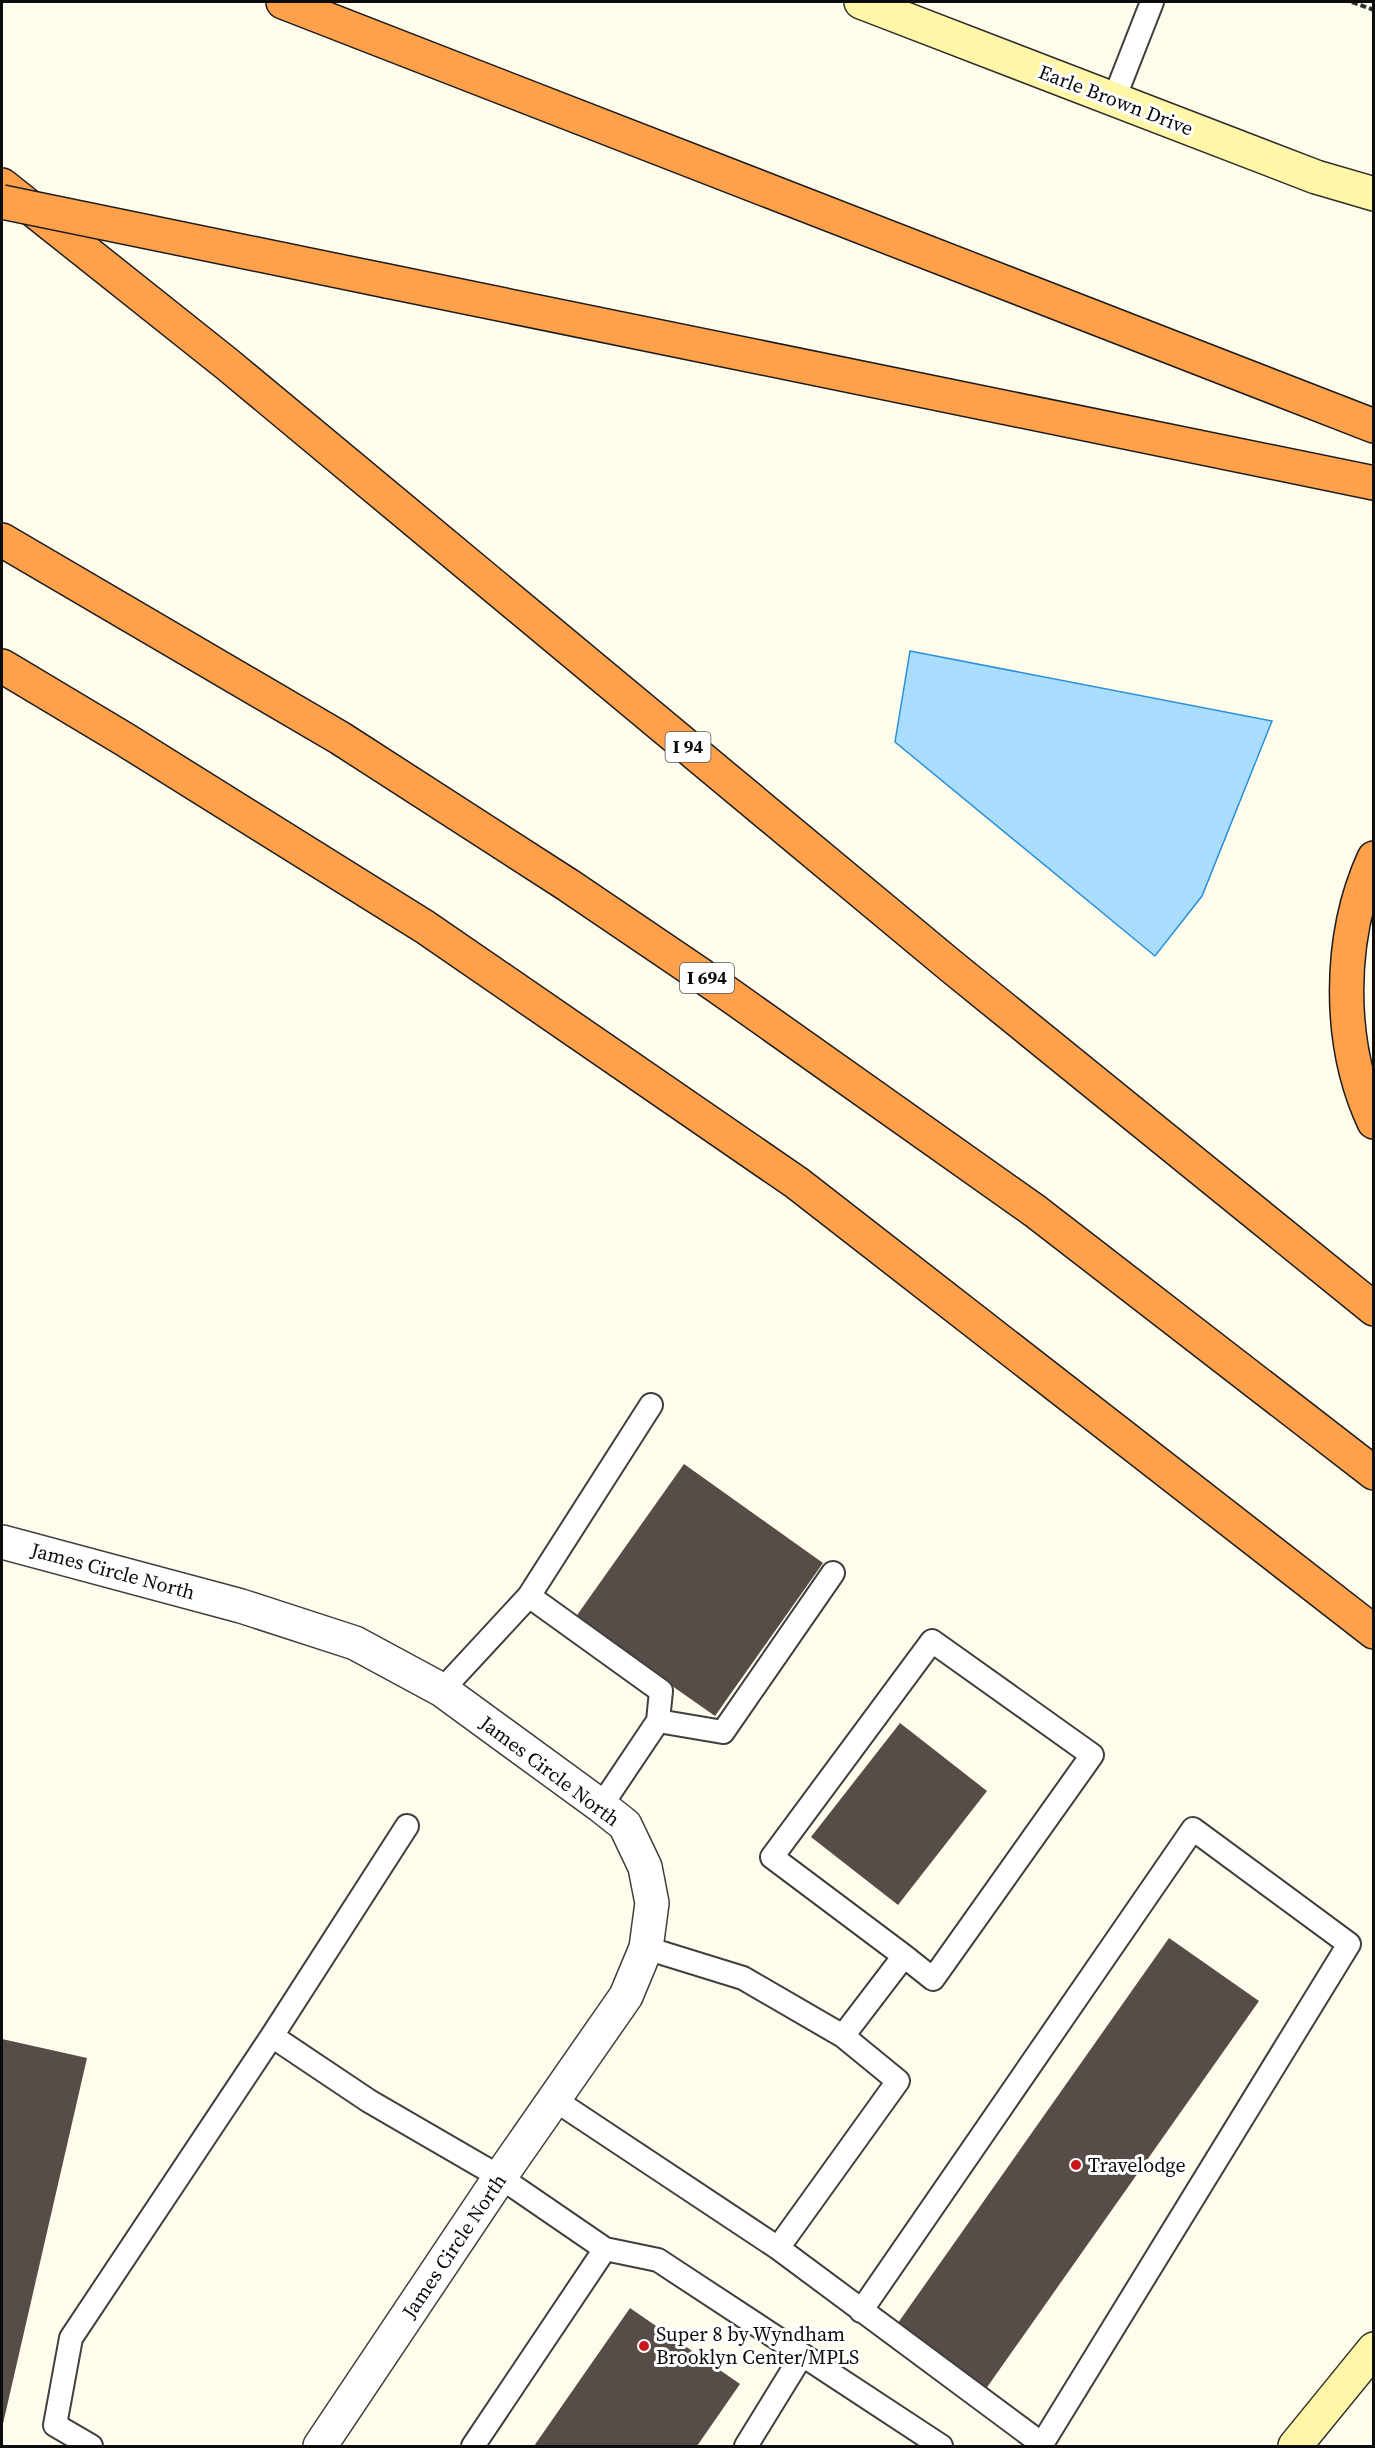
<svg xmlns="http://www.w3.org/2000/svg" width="1375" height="2448" viewBox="0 0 1375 2448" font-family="'Source Serif 4',serif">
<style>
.water{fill:#aadcfd;stroke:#2991dc;stroke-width:1.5}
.building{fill:#564d48}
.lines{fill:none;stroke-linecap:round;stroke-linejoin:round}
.lane-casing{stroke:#3f3f3f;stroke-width:26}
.street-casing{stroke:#3f3f3f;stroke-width:36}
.secondary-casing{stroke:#2e2e2e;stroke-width:36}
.highway-casing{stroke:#1d1d1d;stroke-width:36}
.path{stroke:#2e2e2e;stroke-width:4;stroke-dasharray:6 3;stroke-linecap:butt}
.lane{stroke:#fff;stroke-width:22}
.street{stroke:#fff;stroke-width:33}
.secondary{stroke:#fff7a7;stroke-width:33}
.highway{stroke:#ffa04a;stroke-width:33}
.highway-bridge-casing{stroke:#1d1d1d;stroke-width:36;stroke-linecap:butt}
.highway-bridge{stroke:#ffa04a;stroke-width:33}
.poi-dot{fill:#cb161b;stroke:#fff;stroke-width:2}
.labels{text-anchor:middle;stroke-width:6;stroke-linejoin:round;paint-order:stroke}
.shield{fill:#fff;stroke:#555;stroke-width:1.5}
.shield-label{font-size:18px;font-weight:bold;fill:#0c0c0c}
.street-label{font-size:20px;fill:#0c0c0c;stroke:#fff}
.poi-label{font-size:20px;fill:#0c0c0c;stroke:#fff;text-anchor:start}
</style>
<rect width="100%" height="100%" fill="#fffcec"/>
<path class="water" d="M910 651 1272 721 1202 896 1155 956 895 742Z"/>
<path class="building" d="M684 1464 823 1563 715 1716 575 1618Z
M900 1723 987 1791 898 1905 811 1837Z
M1169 1938 1259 2001 983 2393 893 2330Z
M2 2039 87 2058 2 2428Z
M630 2308 740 2384 697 2446H534Z"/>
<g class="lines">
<g class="lane-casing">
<path id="lane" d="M1114 99 1152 2
M529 1596 651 1405
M442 1690 529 1596 661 1691 658 1721
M601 1806 658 1721 723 1732 833 1573
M272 2036 369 2101 500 2177 605 2249 473 2446
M843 2036 904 1956 772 1857 932 1641 1092 1755 933 1979 904 1956
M555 2100 778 2248 898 2081 843 2036 743 1978 646 1948
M778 2248 1042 2444 1349 1944 1193 1829 861 2311
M605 2249 658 2260 941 2446
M91 2446 55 2425 71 2338 272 2036 407 1826
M746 2446 802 2355"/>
</g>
<g class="street-casing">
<path id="street" d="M2 1542 241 1606 355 1643 442 1690 601 1806 625 1825 645 1867 652 1903 646 1948 626 1996 500 2177 320 2446"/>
</g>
<g class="secondary-casing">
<path id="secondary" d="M861 2 1316 177 1374 194
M1295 2446 1374 2349"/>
</g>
<g class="highway-casing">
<path id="highway" d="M283 2 1374 426
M2 185 227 364 951 966 1374 1309
M387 281 1374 483
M2 540 340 738 568 885 717 986 1035 1211 1374 1473
M2 666 124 739 425 927 797 1183 1374 1632
M1374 858C1338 937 1337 1043 1374 1122"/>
</g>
<path class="path" d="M1352 2 1374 10"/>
<use href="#lane" class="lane"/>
<use href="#street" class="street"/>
<use href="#secondary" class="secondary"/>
<use href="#highway" class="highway"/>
<g class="highway-bridge-casing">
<path id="highway-bridge" d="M2 202 387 281"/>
</g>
<use href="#highway-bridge" class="highway-bridge"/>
</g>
<g class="poi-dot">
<circle cx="1076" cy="2165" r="6"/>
<circle cx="644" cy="2346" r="6"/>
</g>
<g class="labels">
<g class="shield">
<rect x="665.5" y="732" width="45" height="30" rx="4.5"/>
<rect x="680" y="963" width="54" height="30" rx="4.5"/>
</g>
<g class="shield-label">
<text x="688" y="753">I 94</text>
<text x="707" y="984">I 694</text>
</g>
<g class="street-label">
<text transform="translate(1116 100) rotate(21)" y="7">Earle Brown Drive</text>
<text transform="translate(113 1571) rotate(15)" y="7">James Circle North</text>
<text transform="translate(550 1771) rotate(37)" y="7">James Circle North</text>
<text transform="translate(454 2246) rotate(-56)" y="7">James Circle North</text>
</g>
<g class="poi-label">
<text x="1088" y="2172">Travelodge</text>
<text x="656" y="2341">Super 8 by Wyndham<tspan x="656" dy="23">Brooklyn Center/MPLS</tspan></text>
</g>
</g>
<rect width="1375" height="2448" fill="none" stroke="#0c0c0c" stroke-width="6"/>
</svg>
